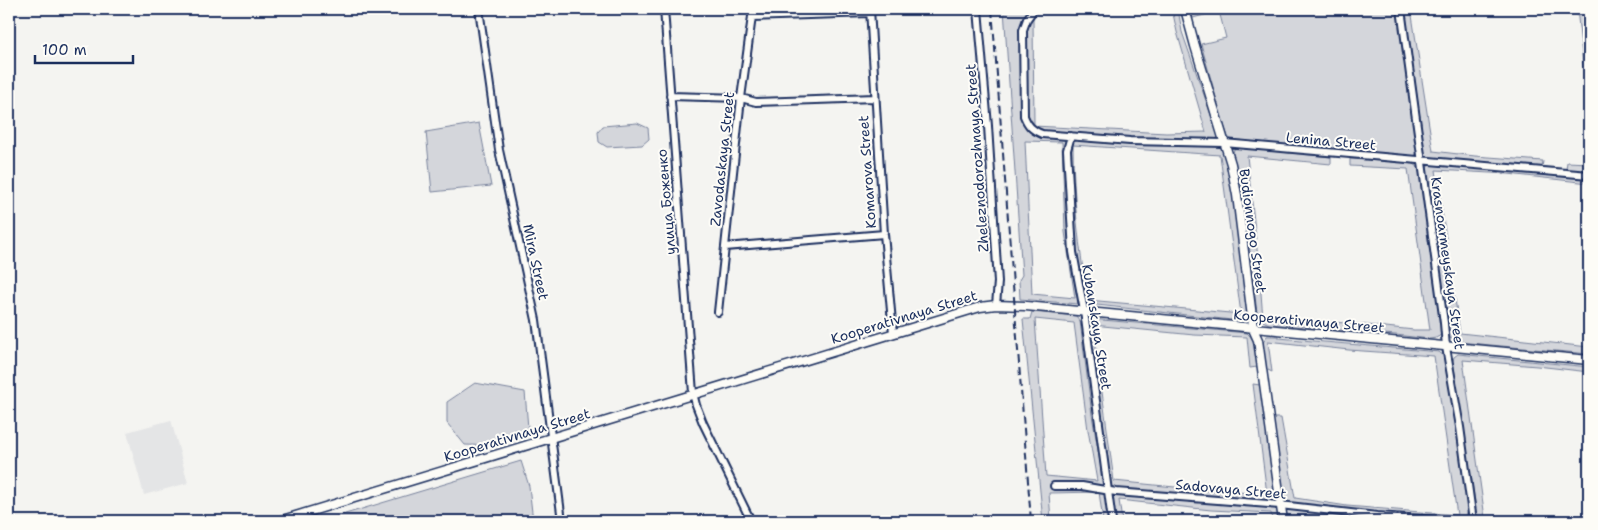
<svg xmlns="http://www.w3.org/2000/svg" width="1598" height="530" viewBox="0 0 1598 530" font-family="'Shantell Sans',sans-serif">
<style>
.built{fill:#e4e5e6}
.green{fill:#d4d6db;stroke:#78829c;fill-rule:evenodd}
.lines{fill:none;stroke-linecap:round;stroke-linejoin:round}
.minor-casing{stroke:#1b2f5e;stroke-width:10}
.tertiary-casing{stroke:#1b2f5e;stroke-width:11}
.minor{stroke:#fdfcf7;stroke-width:6}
.tertiary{stroke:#fdfcf7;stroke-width:8}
.rail{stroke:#1b2f5e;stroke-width:2;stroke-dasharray:8 4;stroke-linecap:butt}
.labels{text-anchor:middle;stroke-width:4;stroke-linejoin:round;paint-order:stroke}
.street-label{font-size:14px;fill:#1b2f5e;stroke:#fdfcf7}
</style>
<rect width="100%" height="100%" fill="#f4f4f1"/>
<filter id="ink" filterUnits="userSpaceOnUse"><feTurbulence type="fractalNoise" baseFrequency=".02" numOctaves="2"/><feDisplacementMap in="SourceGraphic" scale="10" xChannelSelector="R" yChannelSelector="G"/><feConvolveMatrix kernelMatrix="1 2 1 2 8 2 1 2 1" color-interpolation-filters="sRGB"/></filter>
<g filter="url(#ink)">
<path class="built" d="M171 420 188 483 144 495 127 432Z"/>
<path class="green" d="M1004 9H1031L1020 47 1022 119C1032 140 1044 136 1064 139L1066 142 1065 154 1078 304 1020 299 1019 280 1022 275ZM1025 141 1062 142 1065 232 1075 298 1032 294Z
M1038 9 1033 19 1034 126 1166 133 1206 132 1177 32 1172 9H1178L1182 32 1219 138 1215 141H1184L1047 133 1036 130 1027 120 1025 44 1026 28 1035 10Z
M1190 9H1399L1417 152 1415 156 1412 157 1235 143 1228 137 1223 122 1201 44 1226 38 1219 11 1193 18Z
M1405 9H1411L1433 151 1475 156 1543 161 1542 168 1427 158 1425 154Z
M1577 9H1587L1589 28V104L1583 64Z
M479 123 491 186 432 192 426 132Z
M637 123 648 128 649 139 642 145 607 147 599 142 598 132 603 126Z
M1077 139 1145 144 1215 146 1221 148 1224 151 1230 175 1247 307 1248 315H1242L1241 321 1088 304 1085 298 1076 263 1069 149 1071 141ZM1073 145 1220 155 1241 314 1088 300C1079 250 1073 196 1073 145Z
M1239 148 1331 157V164L1247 156 1259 268 1263 319 1348 323 1414 330H1430L1408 169 1350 166V159L1412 163 1417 166 1419 170 1442 329 1441 335 1436 338 1430 339 1396 335 1269 324 1263 321 1257 313 1243 193 1233 154 1234 149Z
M1567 162 1589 163V172L1566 169Z
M1433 164 1589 177V183L1508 174 1436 170 1460 333 1589 347V354L1458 342 1450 337 1426 170 1428 166Z
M1032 312 1076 316 1080 321 1092 415 1110 521H1103L1099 492 1049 493 1051 521H1043L1023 319H1030ZM1035 319 1074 323 1088 430 1097 481 1046 476Z
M1091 319 1247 333C1257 341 1256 355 1257 367L1250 368 1247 337 1194 335 1093 325 1114 481 1205 490 1267 494 1253 384 1260 385 1276 498 1274 501 1268 502 1178 496 1115 488 1110 486 1087 322Z
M1267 336H1279V338L1439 352 1444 356 1447 364 1463 466 1468 510C1467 514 1466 517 1462 519 1453 522 1433 518 1423 517 1378 514 1333 509 1288 503 1279 493 1274 435 1272 418H1281L1295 498 1347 506 1457 515 1434 356 1349 350 1268 341 1272 372 1266 369 1263 344 1264 340Z
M1458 354 1589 367V372L1537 366 1463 360 1485 518 1514 521H1478L1453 361 1454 357Z
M475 383 525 392 528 428C504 444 494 446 465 445L447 423V402Z
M521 461 529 486 533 521H322Z
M1116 494 1273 507 1277 511 1279 521H1272L1271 513 1211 510 1119 500 1122 521H1115L1112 499 1113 495Z
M1292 509 1419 521H1335L1295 517 1296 521H1286L1285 514 1287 510Z"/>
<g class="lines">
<g class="minor-casing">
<path id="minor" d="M479 9 499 150 536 320 562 521
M664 9 693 393 696 405 703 423 751 521
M870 9 884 234 893 333
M978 9 988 126 998 282 996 305
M1034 9 1027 19 1023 30 1024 116C1028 126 1032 130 1042 134L1130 141 1224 143 1589 175
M1401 9 1444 323 1446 347 1460 427 1473 521
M752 17 870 13
M670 96 741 98 756 102 875 98
M1071 136 1067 150 1073 252 1084 311 1112 521
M725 247 884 234
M718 312 741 98 753 9
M1054 486H1082L1116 492 1280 505 1377 516 1453 521"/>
</g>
<g class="tertiary-casing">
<path id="tertiary" d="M1185 9 1195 46 1231 164 1237 195 1252 317 1253 329 1258 340 1283 521
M279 521 980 307 996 305 1026 306 1589 360"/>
</g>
<use href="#minor" class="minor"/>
<use href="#tertiary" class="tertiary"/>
<path class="rail" d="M992 9 1031 521"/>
</g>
</g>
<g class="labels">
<g class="street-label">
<text transform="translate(1331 141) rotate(5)" y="5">Lenina Street</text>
<text transform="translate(977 158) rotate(-94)" y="5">Zheleznodorozhnaya Street</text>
<text transform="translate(722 159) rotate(-84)" y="5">Zavodaskaya Street</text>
<text transform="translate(867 172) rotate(-94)" y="5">Komarova Street</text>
<text transform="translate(666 202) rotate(-95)" y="5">улица Боженко</text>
<text transform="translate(1253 231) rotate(82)" y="5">Budionnogo Street</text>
<text transform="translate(536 262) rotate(78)" y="5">Mira Street</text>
<text transform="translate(1448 263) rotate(82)" y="5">Krasnoarmeyskaya Street</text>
<text transform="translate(904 317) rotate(-17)" y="5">Kooperativnaya Street</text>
<text transform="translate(1309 321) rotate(5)" y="5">Kooperativnaya Street</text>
<text transform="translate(1097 327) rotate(81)" y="5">Kubanskaya Street</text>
<text transform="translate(517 435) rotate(-17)" y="5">Kooperativnaya Street</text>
<text transform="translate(1231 489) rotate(5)" y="5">Sadovaya Street</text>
</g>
</g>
<rect width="1598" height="530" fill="none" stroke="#fdfcf7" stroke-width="30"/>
<rect x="15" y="15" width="1568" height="500" fill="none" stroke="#1b2f5e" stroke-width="2" filter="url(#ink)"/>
<path d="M35 55v8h98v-8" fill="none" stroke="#1b2f5e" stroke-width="2.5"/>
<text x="42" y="55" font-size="15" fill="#1b2f5e" stroke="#fdfcf7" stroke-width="4" paint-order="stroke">100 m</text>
</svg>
